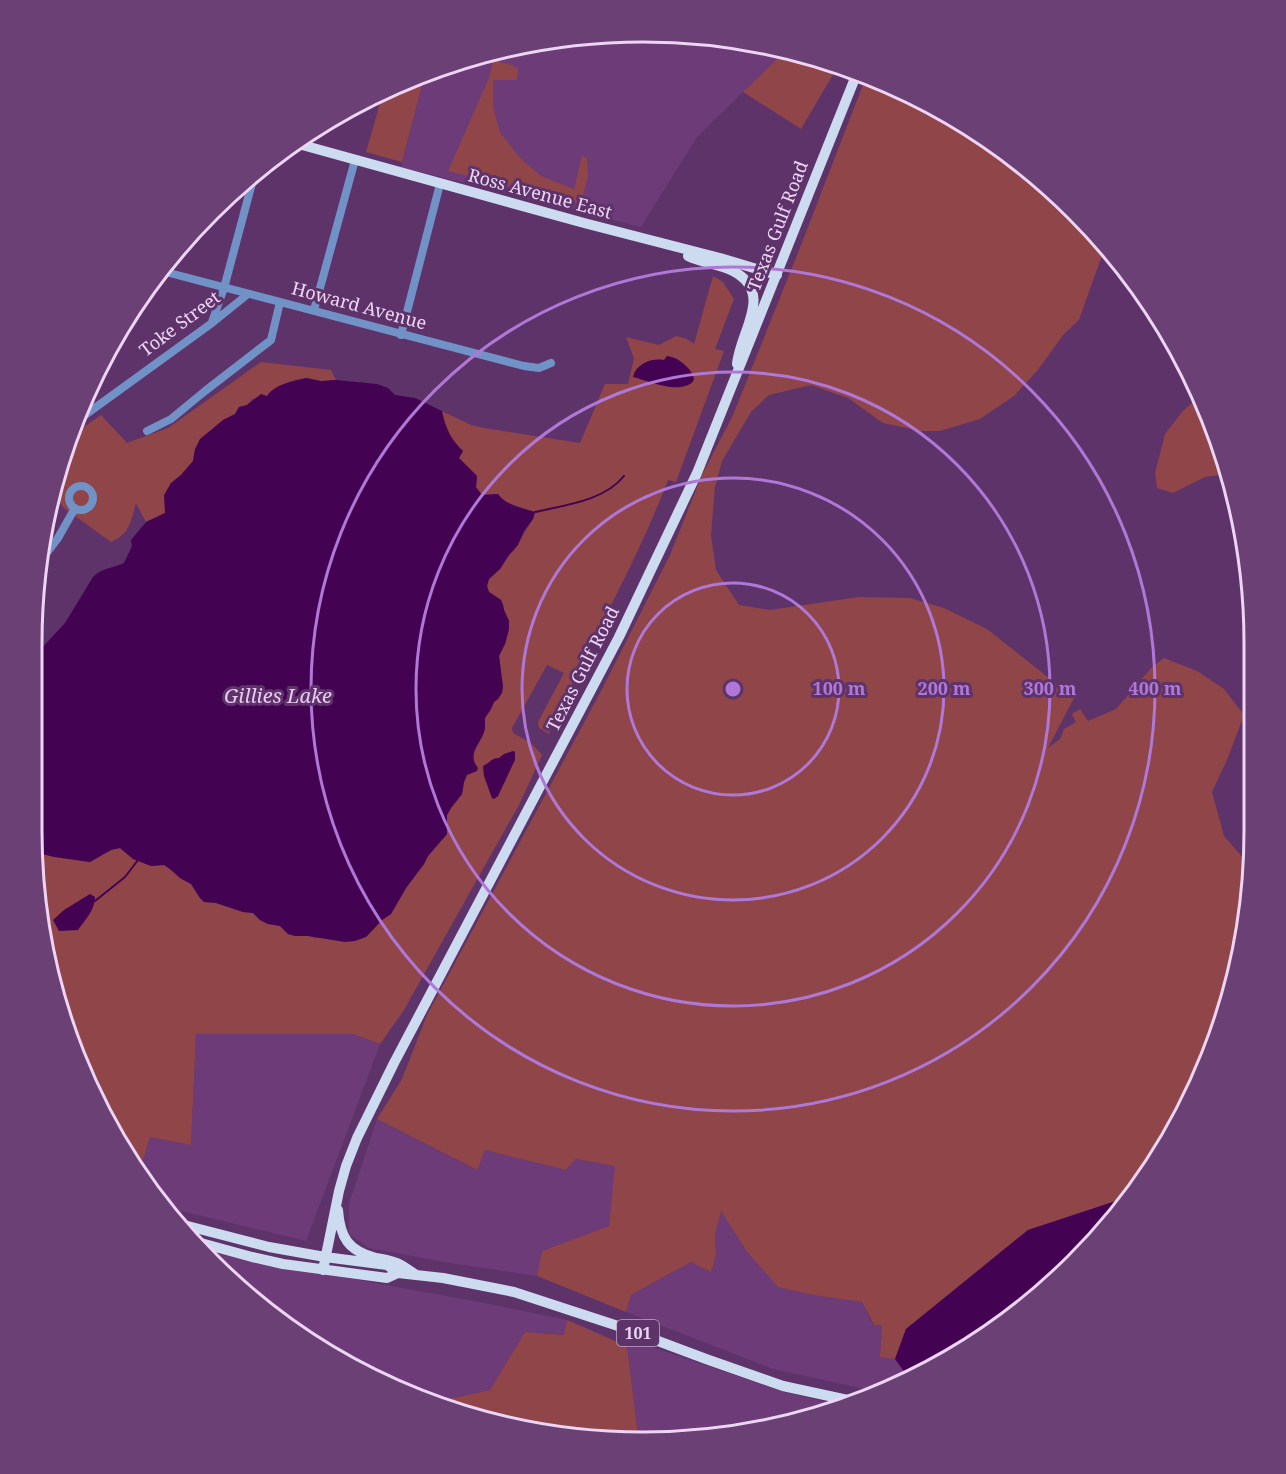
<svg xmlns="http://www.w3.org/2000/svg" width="1286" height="1474" viewBox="0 0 1286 1474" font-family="'Noto Serif',serif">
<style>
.built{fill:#6c3b78}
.green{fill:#904549}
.water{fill:#430252}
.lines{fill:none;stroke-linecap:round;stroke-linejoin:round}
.stream{stroke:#430252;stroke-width:2}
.minor{stroke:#7192c6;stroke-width:8}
.major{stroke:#cddbf0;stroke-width:10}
.ring{fill:none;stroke:#af78d7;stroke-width:3}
.labels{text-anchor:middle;stroke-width:6;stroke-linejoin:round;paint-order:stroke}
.shield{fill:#5e336a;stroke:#c3a4cb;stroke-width:1.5}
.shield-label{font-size:16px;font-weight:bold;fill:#eed5f5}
.street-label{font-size:18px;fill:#eed5f5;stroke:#5e336a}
.water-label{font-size:20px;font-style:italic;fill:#eac9f2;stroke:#5e336a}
.rim{fill:none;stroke:#eed5f5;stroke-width:3}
.centre{fill:#af78d7;stroke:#5e336a;stroke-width:3}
.ring-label{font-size:18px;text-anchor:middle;font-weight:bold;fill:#af78d7;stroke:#5e336a;stroke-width:6;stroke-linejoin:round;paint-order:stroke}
</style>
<rect width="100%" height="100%" fill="#5e336a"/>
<path class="built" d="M683 33 786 50 697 137 641 227 401 167 425 74 447 64 564 37Z
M196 1034H353L380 1044 306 1241 165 1207 140 1170 150 1137 191 1145Z
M377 1119 476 1170 485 1150 566 1170 576 1159 616 1166 609 1226 543 1251 537 1276 450 1263 369 1248 349 1234V1204Z
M721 1210 747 1252 778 1286 813 1295 862 1302 873 1325H882L880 1357 895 1359 909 1378 878 1392 773 1369 626 1312 631 1295 691 1262 711 1272 716 1256 715 1235Z
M201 1251 495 1305 567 1320 565 1335 525 1332 490 1390 431 1403 409 1396 271 1316Z
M626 1338 784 1392 846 1407 839 1410 683 1441 647 1439 638 1436Z"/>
<path class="green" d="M786 50 802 52 838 66 801 129 743 92Z
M493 60 512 65 518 69 517 80H493V107L500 132 520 158 541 176 574 189 582 156 587 158 588 176 581 204 448 171 489 78Z
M425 74 402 162 366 152 383 93Z
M866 77 914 95 1016 158 1103 240 1107 246 1100 261 1079 320 1064 334 1037 371 1014 396 980 419 940 431H921L883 423 848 398 811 385 769 395 751 412 722 461 715 487 711 535 716 570 739 605 770 610 859 597 910 598 944 608 987 629 1074 698 1048 748 1060 739 1064 729 1076 722 1072 714 1080 709 1088 721 1116 709 1153 666 1164 658 1197 671 1224 689 1244 715 1227 760 1212 792 1224 836 1251 867 1243 950 1208 1065 1152 1170 1131 1196 1028 1230 906 1329 895 1359 880 1357 882 1325H874L862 1302 813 1295 778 1287 747 1252 721 1211 715 1235 716 1256 711 1272 691 1262 631 1295 626 1312 537 1276 542 1251 609 1226 615 1166 576 1159 566 1170 485 1150 477 1170 377 1119 402 1079 427 1015 600 693 670 555 702 475 733 415 803 240Z
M713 276 723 282 734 299 715 349 724 351 676 482 668 480C644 544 612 602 582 663 571 687 560 711 549 734L539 728 538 722 564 673 547 665 512 728 513 733 531 743 542 755 520 803 404 1010 380 1044 353 1034H196L191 1145 150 1137 140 1170 95 1102 52 989 34 852 90 862 111 850 120 848 133 859 151 866 164 865 170 869 180 878 191 884 200 898 204 902 216 903 243 912 253 913 260 920 268 924 280 926 288 934 295 936H308L316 938 366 937 382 920 391 914 406 888 424 864 428 856 447 834V815L451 808 462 794 464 782 467 775 478 768C466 753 483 743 485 728 485 725 485 721 485 718L491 709 494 702 498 699 503 687 499 656 505 644 509 629V621L504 610 503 604 501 600 489 592 487 586 489 579 500 569 509 555 514 550 533 519 535 512 503 501 498 494 482 495 476 488 477 476 459 458 463 451C450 440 445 427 442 411L471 425 484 428 580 443 605 384H628L634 358 626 337 659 345 676 336 687 339 694 344Z
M261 362 331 370 336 380C332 380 326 382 321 381 316 381 312 378 307 378 295 378 272 387 267 397L252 399 247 405 239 407 235 414 223 420 195 449 193 461 181 475 171 483 165 513 146 522 136 503C131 521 130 534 111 542L64 508 52 493 64 446 67 439 101 415 127 443 168 428Z
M1199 396 1222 447 1227 474 1205 477 1173 493 1157 488 1155 473 1165 434 1182 412Z
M567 1320 627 1346 638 1435 647 1439 524 1431 431 1403 490 1390 525 1332 564 1335Z"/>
<path class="water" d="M667 356C672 357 676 358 680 361 687 366 702 380 688 385 671 392 649 381 633 377 636 364 651 358 664 360Z
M306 378 321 381 336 380 377 384 388 388 395 395 415 398 442 411C445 427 451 440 463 451L459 458 477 476 476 487 482 495 498 494C507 506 521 508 535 512L533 519 524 531 518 545 509 555 500 569 489 579 487 586 489 592 501 600 503 605 504 610 509 621V629L505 644 499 656 503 687 502 693 498 699 494 702 491 709 485 718C485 721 485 725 485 728 483 743 465 752 478 768L477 771 467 775 464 782 462 794 451 808 447 815V834L428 856 424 864 406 888 391 914 382 920 366 937 355 941 345 942 308 936H295L288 934 280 926 268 924 260 920 253 913 243 912 216 903 204 902 200 898 191 884 180 878 170 869 164 865 151 866 133 859 120 848 111 850 90 862 54 857 34 852 32 831 38 652 65 623 93 577C101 568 114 568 124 563L132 546 131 540 146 522 165 513 164 495 171 483 181 475 193 461 195 449 200 439 223 420 235 414 239 407 247 405 261 394 267 396C275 384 292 382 306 378Z
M513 751 515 752V760L513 764 498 796 494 799 492 798 484 776 483 766C490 763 491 758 499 758L504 754Z
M90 894 95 897C95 910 85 920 78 930L59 931 53 920 64 910Z
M1131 1196 1075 1264 949 1360 909 1378 895 1359 906 1329 1028 1230Z"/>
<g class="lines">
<path class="stream" d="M535 512C565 505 604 501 624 476
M95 901 125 877 138 860"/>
<path class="minor" d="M158 270 524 366 539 368 551 363
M314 310 355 160
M212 322 224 288 255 172
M401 335 440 184
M74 423 212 323 248 294
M147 431 171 419 205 391 271 340 280 302
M69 498a12 12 0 1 1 24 0a12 12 0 1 1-24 0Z
M42 559 58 538 75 508"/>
<path class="major" d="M295 143 584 223 720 258 777 275
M688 256C702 263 719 264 733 271 775 293 740 331 737 364
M338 1210C340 1237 348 1251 376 1258 382 1259 388 1260 394 1262 402 1264 408 1270 415 1274
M176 1223 269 1247 325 1257 387 1265 398 1273 443 1278 514 1292 618 1326 706 1359 783 1386 857 1402
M190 1240 252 1257 283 1264 387 1278 398 1273
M323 1270 339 1191 346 1166 357 1138 394 1063 619 637 697 473 857 73"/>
</g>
<g class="ring">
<circle cx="733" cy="689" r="106"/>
<circle cx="733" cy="689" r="211"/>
<circle cx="733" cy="689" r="317"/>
<circle cx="733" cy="689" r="422"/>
</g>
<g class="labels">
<rect class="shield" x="617" y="1320" width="42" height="26" rx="4.5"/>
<g class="shield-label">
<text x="638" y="1339">101</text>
</g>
<g class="street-label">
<text transform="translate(540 194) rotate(15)" y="6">Ross Avenue East</text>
<text transform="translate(778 226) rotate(-69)" y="6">Texas Gulf Road</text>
<text transform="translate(359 306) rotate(15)" y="6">Howard Avenue</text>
<text transform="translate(180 324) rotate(-37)" y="6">Toke Street</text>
<text transform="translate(583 669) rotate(-63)" y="6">Texas Gulf Road</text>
</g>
<g class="water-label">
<text x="278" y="703">Gillies Lake</text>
</g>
</g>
<path d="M0 0H1286V1474H0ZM643 42H643A601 601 0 0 1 1244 643V831A601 601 0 0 1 643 1432H643A601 601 0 0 1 42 831V643A601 601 0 0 1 643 42Z" fill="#6a4075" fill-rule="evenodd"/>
<path class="rim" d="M643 42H643A601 601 0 0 1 1244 643V831A601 601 0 0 1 643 1432H643A601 601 0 0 1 42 831V643A601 601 0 0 1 643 42Z"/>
<circle cx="733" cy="689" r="9" class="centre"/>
<g class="ring-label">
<text x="839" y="695">100 m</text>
<text x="944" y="695">200 m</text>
<text x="1050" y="695">300 m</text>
<text x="1155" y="695">400 m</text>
</g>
</svg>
